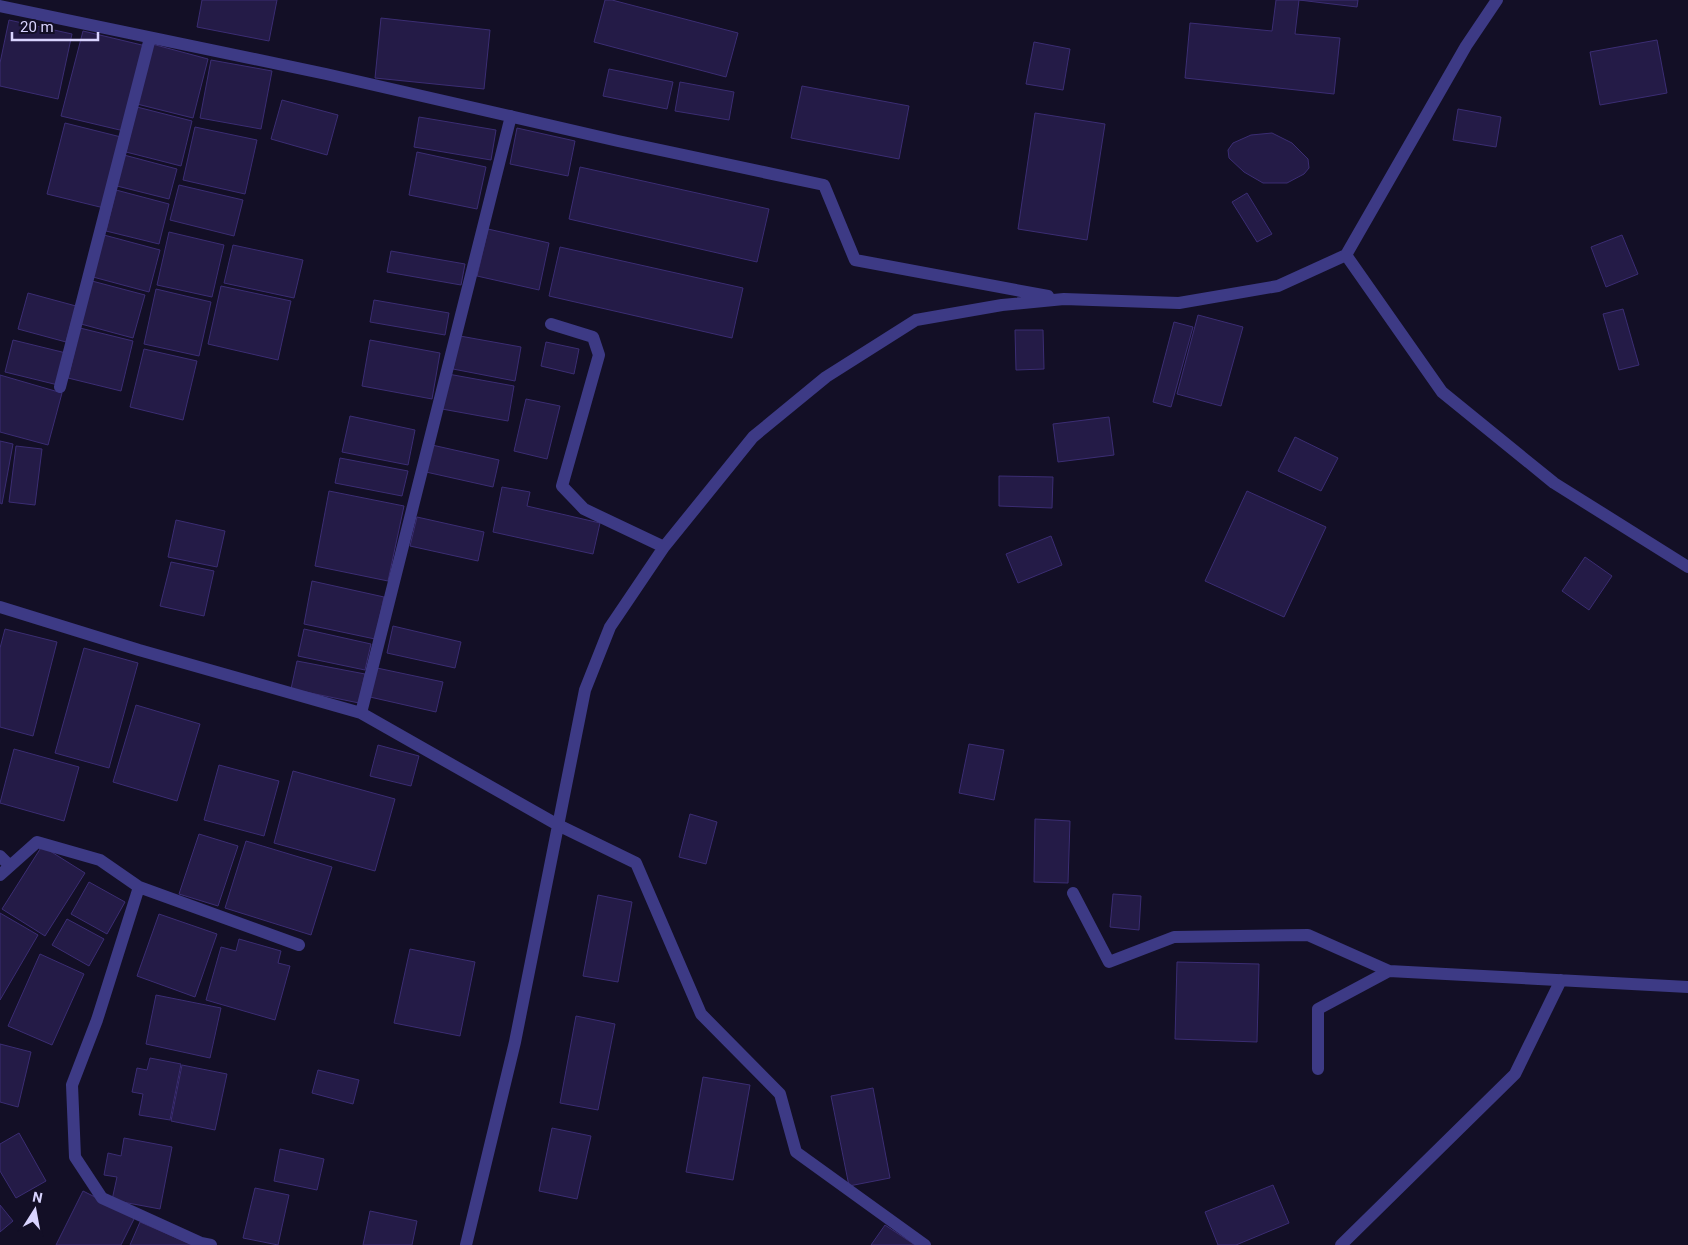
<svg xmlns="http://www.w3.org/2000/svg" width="1688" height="1245" viewBox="0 0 1688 1245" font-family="Roboto,sans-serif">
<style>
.building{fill:#241b47;stroke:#3b2d73}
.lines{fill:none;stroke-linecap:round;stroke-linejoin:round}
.minor{stroke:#3d3a85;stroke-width:12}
</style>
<rect width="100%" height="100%" fill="#130f26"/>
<path class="building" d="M202 0H277L269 41 197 27Z
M605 0H612L738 33 726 77 594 42Z
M1276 0H1358L1357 7 1299 0 1295 34 1340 38 1334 94 1185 78 1190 23 1272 31Z
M381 18 490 30 484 89 375 78Z
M9 20 72 34 58 99 0 86V63Z
M83 31 146 46 124 131 61 116Z
M1657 40 1667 93 1600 105 1590 52Z
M1034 42 1070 49 1063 90 1026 84Z
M152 44 208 59 193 118 137 104Z
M211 60 272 71 261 129 200 118Z
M609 69 673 82 667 109 603 96Z
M680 82 734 92 729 120 675 111Z
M802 86 909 106 899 159 791 138Z
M282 100 338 115 327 155 271 139Z
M137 107 192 121 181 166 126 152Z
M1458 109 1501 117 1496 147 1453 140Z
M1035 113 1105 124 1087 240 1018 229Z
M419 117 496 130 491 160 414 147Z
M65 123 121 137 104 208 47 194Z
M195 127 257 140 245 194 183 180Z
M517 128 575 141 568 176 510 164Z
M1272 133 1292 143 1308 159 1309 168 1304 174 1287 183H1263L1244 172 1229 158 1228 150 1233 143 1251 135Z
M417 152 486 167 477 209 409 195Z
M124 155 177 169 169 199 117 186Z
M580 167 769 209 757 262 569 219Z
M179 185 243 200 234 236 170 220Z
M116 190 169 204 159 244 106 231Z
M1247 193 1272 234 1257 242 1232 202Z
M488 229 549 243 539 290 477 276Z
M169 232 224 245 212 297 157 285Z
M104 235 160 250 149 292 93 277Z
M1622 235 1638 274 1606 287 1591 247Z
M233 245 303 260 294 298 224 283Z
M560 247 743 288 732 338 549 296Z
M391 251 465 264 461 285 387 272Z
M92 281 145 295 133 338 81 324Z
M221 286 291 301 278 360 208 344Z
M156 289 211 302 199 356 144 344Z
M28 293 76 306 66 342 18 329Z
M374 300 449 313 445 335 370 322Z
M1623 309 1639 365 1619 370 1603 314Z
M1198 315 1243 327 1221 406 1177 394Z
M1174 322 1193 327 1171 407 1153 402Z
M80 328 133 341 121 391 68 378Z
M1015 330H1043L1044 369 1016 370Z
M460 336 521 347 515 381 453 369Z
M13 340 66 353 58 385 5 372Z
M370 340 440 353 432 399 362 386Z
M546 342 579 349 574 374 541 366Z
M144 349 197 361 183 420 130 407Z
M448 374 514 386 508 421 442 409Z
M0 375 62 393 48 445 0 432Z
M526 399 560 406 547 459 514 451Z
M350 416 415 430 408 465 342 452Z
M1109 417 1114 455 1058 462 1053 424Z
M1295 437 1338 458 1321 491 1278 471Z
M0 441 13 444 2 504 0 503Z
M432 445 499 460 493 487 426 472Z
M16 446 42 449 35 505 9 502Z
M340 458 408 471 402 496 335 483Z
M999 476 1053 477 1052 508 999 506Z
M502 487 530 492 527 506 600 523 593 554 493 532Z
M329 491 404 506 388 581 315 566Z
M1247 491 1326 527 1284 617 1205 581Z
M417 517 484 532 478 561 410 546Z
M176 520 225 531 217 567 168 557Z
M1051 536 1062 565 1018 583 1006 554Z
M1585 557 1612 576 1589 610 1562 591Z
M171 562 214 571 204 616 160 606Z
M312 581 384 597 375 639 304 624Z
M393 626 461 642 455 668 387 653Z
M5 629 57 642 33 736 0 727V648Z
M304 629 371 644 365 670 298 656Z
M84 648 138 663 109 768 55 753Z
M297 661 365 674 359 703 291 689Z
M377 668 443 682 436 712 370 697Z
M136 705 200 724 177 801 113 782Z
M969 744 1004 750 994 800 959 793Z
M378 745 419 756 411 786 370 776Z
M14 749 79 767 64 821 0 803Z
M219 765 279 781 264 836 204 820Z
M293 771 395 799 375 871 274 843Z
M690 814 717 822 706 864 679 857Z
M1035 819 1070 821 1068 883 1034 882Z
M199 834 238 846 218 906 179 894Z
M246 841 332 867 311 935 225 908Z
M42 846 85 873 45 936 2 909Z
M89 882 125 902 107 934 71 914Z
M1113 894 1141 896 1139 930 1110 927Z
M598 895 632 902 618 982 583 976Z
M0 913 38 935 0 1000Z
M159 914 217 934 195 997 137 976Z
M67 919 104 939 89 966 52 945Z
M239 939 281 951 278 963 290 966 275 1020 206 1000 221 947 236 951Z
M410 949 475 962 460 1036 394 1023Z
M40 954 84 974 52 1045 8 1026Z
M1177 962 1259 964 1257 1042 1175 1039Z
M156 995 221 1008 210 1058 146 1044Z
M576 1016 615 1024 598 1110 560 1103Z
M0 1044 31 1052 18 1107 0 1102Z
M150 1058 181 1064 170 1120 139 1115 143 1094 132 1092 137 1068 147 1070Z
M182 1065 227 1074 215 1130 171 1121Z
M318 1070 359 1080 353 1104 312 1093Z
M703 1077 750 1085 733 1180 686 1172Z
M873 1088 890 1178 849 1186 831 1096Z
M552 1128 591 1136 577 1199 539 1191Z
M19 1133 46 1181 16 1198 0 1171V1144Z
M124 1138 172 1147 160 1209 112 1200 117 1177 104 1175 108 1153 121 1156Z
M280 1149 324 1159 317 1190 274 1181Z
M1273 1185 1289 1223 1236 1245H1218L1205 1212Z
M255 1188 289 1195 278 1245 243 1238Z
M83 1191 135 1217 121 1245H56Z
M0 1205 13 1221 0 1232Z
M370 1211 417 1221 412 1245H363Z
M140 1222 193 1245H130Z
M885 1225 915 1245H871Z"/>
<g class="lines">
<path class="minor" d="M0 6 326 74 618 141 824 185 855 260 1048 296
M1346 255 1442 392 1554 483 1688 567
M551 324 593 337 599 355 562 486 584 509 664 547
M60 387 150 38
M0 607 139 650 361 713 558 825 636 863 701 1014 780 1094 796 1152 925 1245
M361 713 511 116
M0 856 10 866
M0 875 37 842 100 860 139 887 97 1020 72 1085 75 1157 102 1198 201 1243 211 1245
M139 887 299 945
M1073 893 1109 962 1174 937 1308 935 1389 971 1688 987
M1318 1069V1009L1389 971
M466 1245 515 1042 585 690 610 627 664 547 753 437 826 377 916 320 1002 305 1064 299 1179 303 1278 286 1346 255 1466 46 1497 0
M1341 1245 1515 1074 1561 980"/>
</g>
<g transform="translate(35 1210) rotate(11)" stroke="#130f26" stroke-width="4" paint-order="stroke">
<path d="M0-4L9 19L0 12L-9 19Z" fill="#d9d4ff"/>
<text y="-8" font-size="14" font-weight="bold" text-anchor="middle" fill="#d9d4ff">N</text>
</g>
<path d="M12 32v8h86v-8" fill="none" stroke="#d9d4ff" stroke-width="2.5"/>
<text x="20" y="32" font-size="15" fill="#d9d4ff" stroke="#130f26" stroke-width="4" paint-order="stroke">20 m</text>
</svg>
